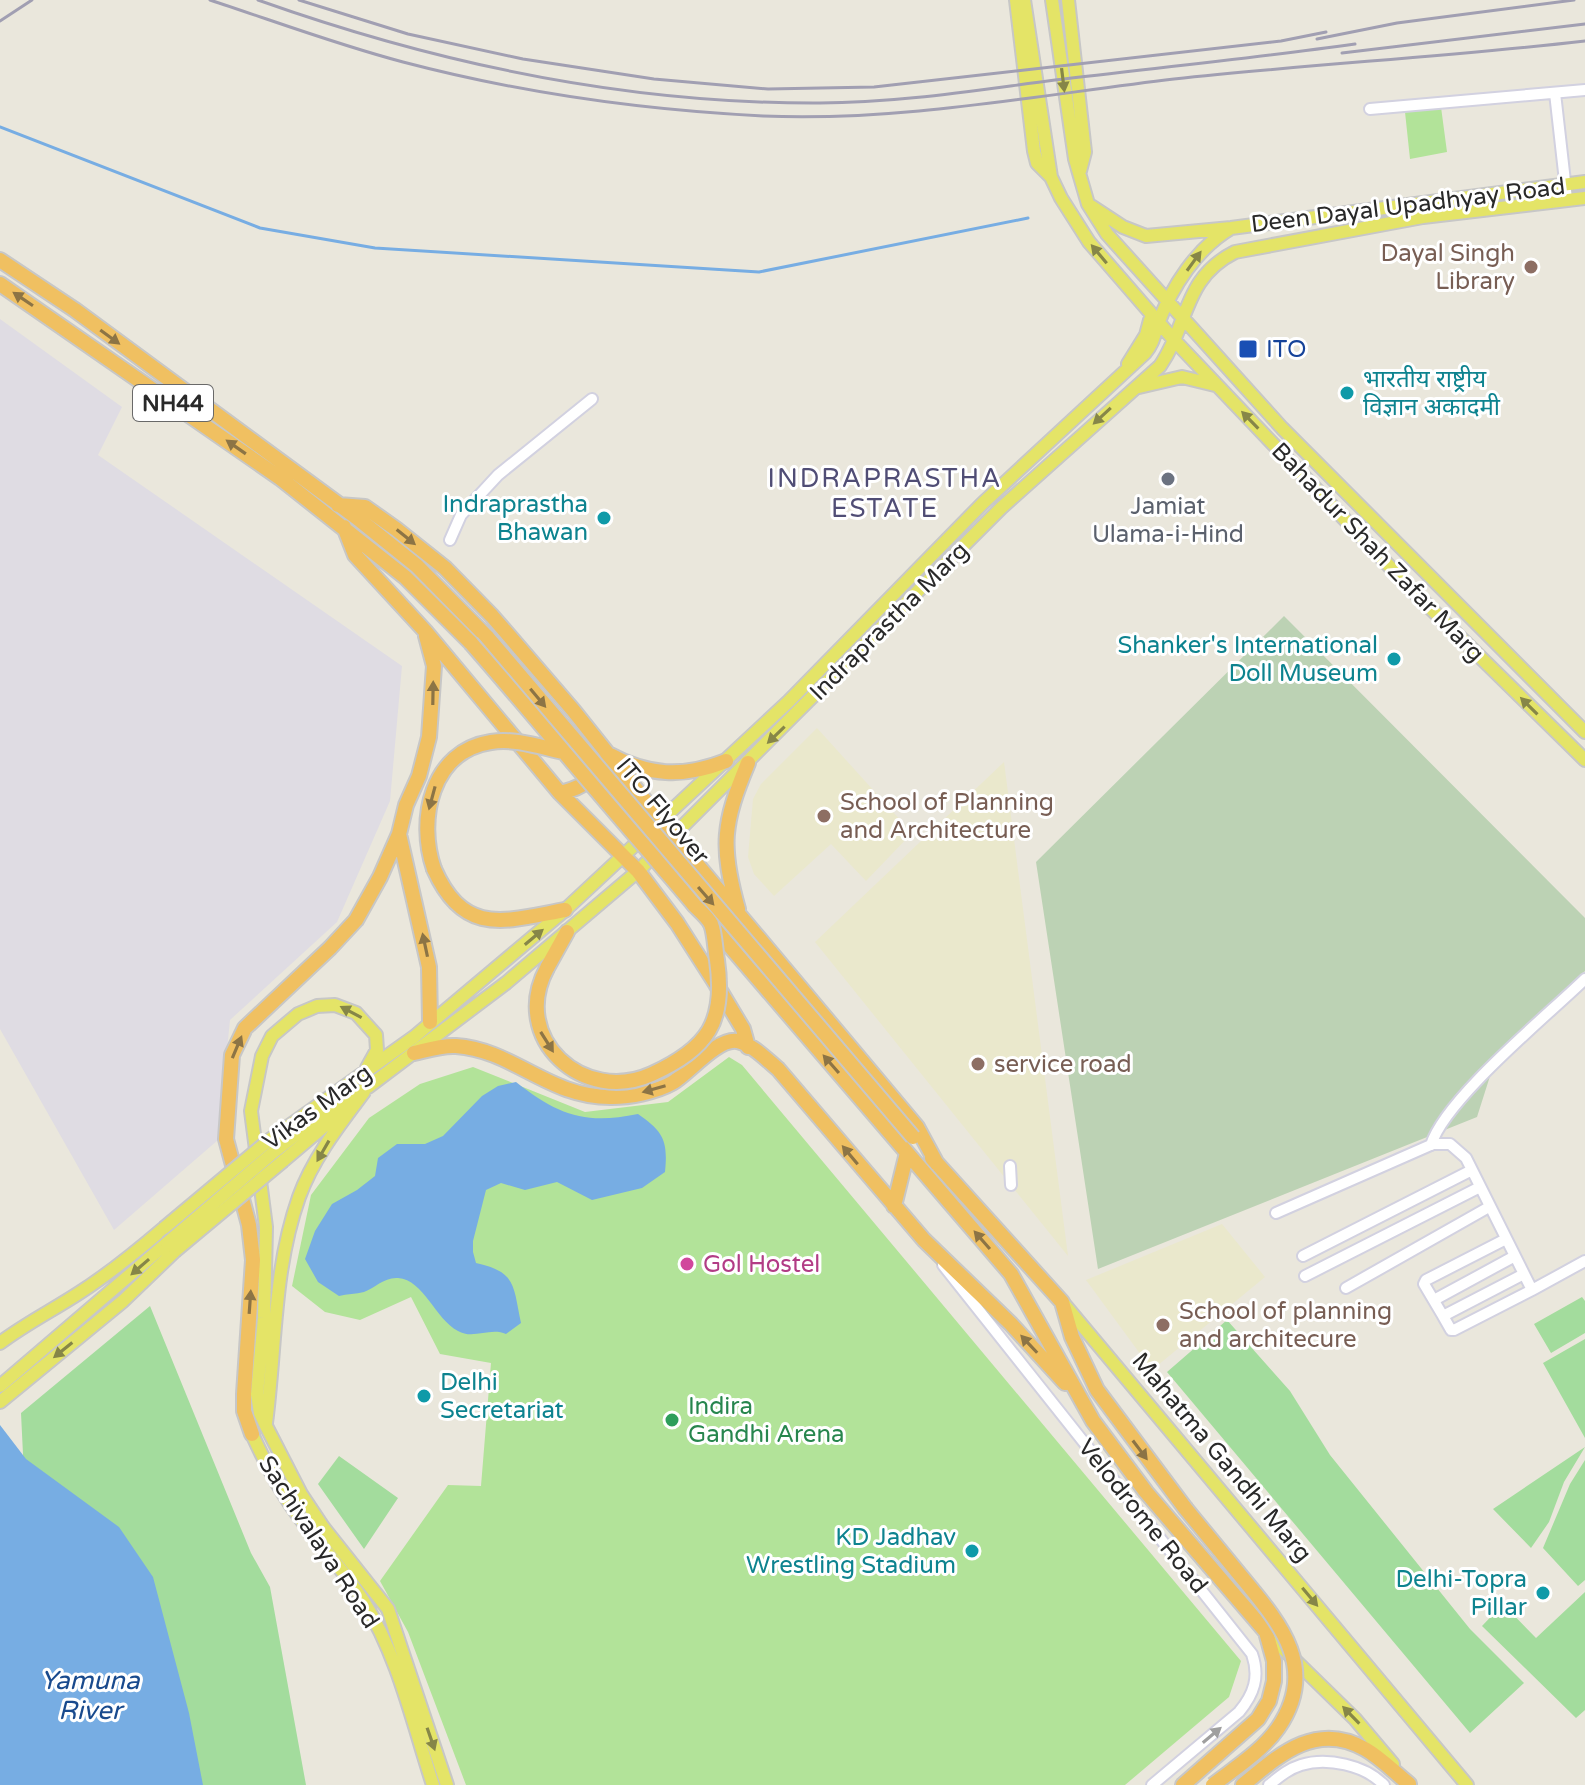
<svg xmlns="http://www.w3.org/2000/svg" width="1585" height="1785" viewBox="0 0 1585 1785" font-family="'Varela Round','Noto Sans Devanagari',sans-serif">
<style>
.industrial{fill:#dfdce3}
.education{fill:#eae8cc}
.green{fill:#a3dc9d}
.cemetery{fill:#bcd2b4}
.pitch{fill:#b2e399}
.water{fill:#77ade3}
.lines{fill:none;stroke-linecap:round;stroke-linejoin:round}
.stream{stroke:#77ade3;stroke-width:3}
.minor-casing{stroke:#d2d1e0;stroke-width:14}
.major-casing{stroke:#c7c7c7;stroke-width:16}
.highway-casing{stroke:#c7c7c7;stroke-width:18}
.minor{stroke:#fff;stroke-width:10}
.major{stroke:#e4e467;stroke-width:12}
.highway{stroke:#f0c061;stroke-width:14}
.rail{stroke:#a19fb2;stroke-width:3}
.major-bridge-casing{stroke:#c7c7c7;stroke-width:16;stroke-linecap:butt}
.highway-bridge-casing{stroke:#c7c7c7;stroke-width:18;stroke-linecap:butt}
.major-bridge{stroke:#e4e467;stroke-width:12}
.highway-bridge{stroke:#f0c061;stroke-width:14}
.oneway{fill:#868648}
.oneway2{fill:#8c7445}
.oneway3{fill:#9f9f9f}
.education-dot{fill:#8d6e63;stroke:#fff;stroke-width:3}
.transit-dot{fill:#1a4fb4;stroke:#fff;stroke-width:3}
.culture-dot{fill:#0f9aa8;stroke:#fff;stroke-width:3}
.worship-dot{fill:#6b7280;stroke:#fff;stroke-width:3}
.hotel-dot{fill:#d1479c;stroke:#fff;stroke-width:3}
.leisure-dot{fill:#2e9e5b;stroke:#fff;stroke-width:3}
.labels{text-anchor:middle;stroke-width:6;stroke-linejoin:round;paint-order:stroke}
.shield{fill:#fff;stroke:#696969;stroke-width:2}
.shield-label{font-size:22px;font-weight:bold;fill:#292929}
.street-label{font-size:24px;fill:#292929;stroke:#fff}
.education-label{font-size:24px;fill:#785e54;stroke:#fff;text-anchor:start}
.transit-label{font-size:24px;fill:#164399;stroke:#fff;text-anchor:start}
.culture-label{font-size:24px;fill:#0d838f;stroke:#fff;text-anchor:end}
.worship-label{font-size:24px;fill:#5b616d;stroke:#fff}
.hotel-label{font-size:24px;fill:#b23c85;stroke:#fff;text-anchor:start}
.leisure-label{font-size:24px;fill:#27864d;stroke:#fff;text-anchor:start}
.neighbourhood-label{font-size:26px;letter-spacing:2px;fill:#504d75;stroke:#fff}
.water-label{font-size:26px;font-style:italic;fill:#194a8d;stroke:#fff}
</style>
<rect width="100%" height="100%" fill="#eae7dc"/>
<path class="industrial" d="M0 319 122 407 98 455 402 666 390 801 337 922 230 1020 218 1140 114 1230 0 1029Z"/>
<path class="education" d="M817 728 912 833 866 881 831 844 774 896 754 874 748 857 753 799 761 784Z
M1004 762 1068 1256 815 942Z
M1222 1224 1265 1277 1152 1370 1086 1280Z"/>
<path class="green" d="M1582 1297 1585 1301V1333L1551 1353 1534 1324Z
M150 1306 251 1553 270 1587 306 1785H39L21 1413Z
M1227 1320 1290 1391 1330 1455 1470 1629 1524 1683 1470 1733 1167 1372Z
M1585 1339V1438L1543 1363Z
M1585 1447 1564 1482 1549 1522 1531 1548 1493 1509Z
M339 1456 398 1498 364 1549 318 1484Z
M1585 1460V1580L1578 1586 1543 1548 1570 1484Z
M1585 1592V1710L1576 1718 1482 1626 1503 1604 1536 1638Z"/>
<path class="cemetery" d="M1284 616 1585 918V971L1498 1051 1477 1117 1098 1269 1036 862Z"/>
<path class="pitch" d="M1441 107 1447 152 1410 159 1405 112Z
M729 1057 742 1065 1241 1661 1229 1697 1125 1785H466L408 1632 380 1581 448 1485 481 1486 491 1363 440 1354 411 1297 360 1320 325 1312 292 1286 311 1195 369 1118 420 1084 473 1067 585 1112 668 1102Z"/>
<path class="water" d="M516 1082C558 1115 585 1125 638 1114 664 1132 668 1141 665 1172L642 1188 592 1200 557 1182 525 1190 501 1183 486 1190 473 1241V1252L476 1263C517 1272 513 1286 521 1323L506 1334C490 1327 473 1340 458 1331 435 1319 424 1280 398 1278 384 1277 375 1288 364 1292 356 1294 347 1294 339 1296L318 1282 305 1259 315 1231 332 1204 357 1190 375 1176 378 1158 397 1144H425L443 1136 482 1096 498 1086Z
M0 1425 26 1459 119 1527 153 1577 189 1713 203 1785H0Z"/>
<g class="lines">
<path class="stream" d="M0 127 260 228 375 248 759 272 1028 218"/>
<g class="minor-casing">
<path id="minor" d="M1555 93 1567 199
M1370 109 1585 90
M450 540 461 515 498 475 592 399
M1431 1145C1445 1099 1547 1016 1585 979
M1010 1166 1011 1185
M1276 1213 1433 1144H1450L1466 1158 1532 1290 1585 1261
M1506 1239 1426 1280 1424 1284 1443 1316 1524 1274
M1303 1256 1472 1170
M943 1265 1252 1654C1260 1677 1254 1694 1239 1712L1152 1785
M1305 1276 1480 1187
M1346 1288 1489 1207
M1434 1300 1515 1256
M1443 1316 1451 1330H1454L1532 1290
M1269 1785C1279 1777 1288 1769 1301 1765 1327 1757 1365 1765 1384 1785"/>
</g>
<g class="major-casing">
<path id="major" d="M1016 0 1034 151 1037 163 1051 177
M1024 0 1051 177 1061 198 1089 242 1174 340 1413 591 1585 760
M1052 0 1075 159 1088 204 1107 234 1282 428 1585 732
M1068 0 1085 152 1080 171
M1091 206 1123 227 1146 236 1231 228 1585 182
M1128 364 1146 335 1150 320
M1139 387 1182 377 1215 385
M367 1068 377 1050 376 1035 356 1013 335 1005 317 1006 298 1014 272 1036 262 1056 251 1111 266 1227 264 1318 257 1394 260 1413 266 1426 301 1494 323 1527 388 1609 447 1785
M268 1141 414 1037 565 910 789 701 983 503 1145 353C1153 344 1154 335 1158 324 1172 286 1197 248 1231 228
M275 1151 314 1120 368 1087 506 983 638 871 1001 508 1160 366C1189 324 1183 278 1235 252L1423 217 1585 198
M283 1161 348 1106
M1064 1304 1467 1785
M0 1343C25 1324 53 1310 79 1293 109 1274 137 1251 164 1228
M0 1386 167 1243
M0 1402 123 1301 175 1251
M266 1423C276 1347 273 1270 299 1197 313 1158 340 1124 364 1092
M252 1434C263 1458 275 1482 290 1504 313 1538 342 1567 364 1602 398 1656 413 1724 433 1785
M1267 1633 1355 1719 1393 1764"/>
</g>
<g class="highway-casing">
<path id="highway" d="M0 260 75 310 356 517 417 566 488 638
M0 284 280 478 405 577 471 643
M338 505 365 507 396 529 445 568 492 616 573 710 674 837 917 1127 937 1164
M344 527 355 555 425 631 560 793 638 871 677 923 716 984 743 1029 748 1047
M426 636 434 666 429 737 419 776 406 805 399 834 429 967 430 1022
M560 793C582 788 601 776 608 754 648 776 683 778 726 761
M434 869C464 937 505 921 565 910
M738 909C720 846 723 823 748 763
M711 924 1011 1274 1093 1421 1146 1492 1266 1632 1274 1661V1681L1269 1701 1258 1719 1183 1785
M547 968 567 932
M414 1053C427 1050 442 1045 456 1046 514 1050 549 1098 612 1097 630 1097 656 1092 672 1083 689 1073 717 1038 737 1041 752 1044 767 1060 778 1069L924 1240 1011 1324 1065 1383
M932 1158 1062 1302 1072 1337 1097 1390 1185 1508
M894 1206 907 1153
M252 1434 244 1411V1394L253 1260 249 1225 226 1139 232 1055 245 1028 330 948 356 920 380 877 399 834
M1243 1785C1279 1755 1316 1721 1365 1749 1381 1758 1395 1773 1409 1784"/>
</g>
<use href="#minor" class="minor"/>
<use href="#major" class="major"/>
<use href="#highway" class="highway"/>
<path class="rail" d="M210 0C274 21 338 45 403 62 521 93 642 110 763 116 899 122 1039 95 1174 79 1311 64 1448 57 1585 41
M258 0C438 64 628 104 820 103 898 103 977 90 1055 80 1155 68 1255 58 1355 44
M299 0 408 34 523 59 654 79 768 89 874 87 1281 41 1326 32
M0 21 32 0
M1317 39 1397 23 1574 0
M1342 53 1585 24"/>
<g class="major-bridge-casing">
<path id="major-bridge" d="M164 1228 268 1141
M167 1243 275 1151
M175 1251 283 1161"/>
</g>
<g class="highway-bridge-casing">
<path id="highway-bridge" d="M488 638 913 1137
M471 643C532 713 591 785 652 855 666 872 681 889 695 906 700 911 708 918 711 924 715 934 715 950 717 960 726 1022 708 1048 652 1074 584 1105 509 1039 547 968
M434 869C417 820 431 751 491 742 515 738 540 747 563 752
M1185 1508C1203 1530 1222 1553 1240 1575 1278 1621 1320 1667 1278 1728 1262 1751 1235 1768 1213 1785"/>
</g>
<use href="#major-bridge" class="major-bridge"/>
<use href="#highway-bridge" class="highway-bridge"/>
</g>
<defs><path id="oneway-solid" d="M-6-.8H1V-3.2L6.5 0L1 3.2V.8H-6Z" transform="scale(2)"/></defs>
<g class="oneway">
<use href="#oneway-solid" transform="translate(1063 80) rotate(83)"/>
<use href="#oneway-solid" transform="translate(1099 254) rotate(-130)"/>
<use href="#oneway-solid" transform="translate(1194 261) rotate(-54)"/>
<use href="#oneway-solid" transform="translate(1102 416) rotate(137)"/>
<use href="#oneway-solid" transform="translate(1250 420) rotate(-134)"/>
<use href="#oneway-solid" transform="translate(1529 706) rotate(-135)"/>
<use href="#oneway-solid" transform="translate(776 735) rotate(136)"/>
<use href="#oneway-solid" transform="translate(534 937) rotate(-40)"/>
<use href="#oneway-solid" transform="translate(351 1012) rotate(-152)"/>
<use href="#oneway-solid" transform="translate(323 1151) rotate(120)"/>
<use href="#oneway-solid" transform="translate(140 1267) rotate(139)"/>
<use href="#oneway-solid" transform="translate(63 1350) rotate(141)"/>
<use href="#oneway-solid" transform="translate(1310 1597) rotate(50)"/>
<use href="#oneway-solid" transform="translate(1351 1715) rotate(-134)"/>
<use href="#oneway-solid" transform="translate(431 1739) rotate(71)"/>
</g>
<g class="oneway2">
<use href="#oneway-solid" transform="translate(23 299) rotate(-146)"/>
<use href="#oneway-solid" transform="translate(110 337) rotate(36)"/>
<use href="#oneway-solid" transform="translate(236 447) rotate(-145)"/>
<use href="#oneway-solid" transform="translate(406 537) rotate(39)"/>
<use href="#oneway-solid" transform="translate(433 693) rotate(-89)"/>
<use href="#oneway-solid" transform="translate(538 698) rotate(50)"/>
<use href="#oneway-solid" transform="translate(432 798) rotate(105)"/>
<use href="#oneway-solid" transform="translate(706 896) rotate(49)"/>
<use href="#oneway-solid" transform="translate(425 945) rotate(-102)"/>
<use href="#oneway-solid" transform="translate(547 1042) rotate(58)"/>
<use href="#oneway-solid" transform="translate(237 1047) rotate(-67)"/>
<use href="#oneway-solid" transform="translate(831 1064) rotate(-131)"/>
<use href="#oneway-solid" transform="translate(654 1089) rotate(164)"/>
<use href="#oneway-solid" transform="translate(850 1155) rotate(-130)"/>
<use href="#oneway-solid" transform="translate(982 1240) rotate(-131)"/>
<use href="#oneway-solid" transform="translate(250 1302) rotate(-86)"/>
<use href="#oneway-solid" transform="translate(1029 1344) rotate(-133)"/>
<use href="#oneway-solid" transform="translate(1140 1450) rotate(53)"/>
</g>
<use class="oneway3" href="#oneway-solid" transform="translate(1212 1735) rotate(-40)"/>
<g class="education-dot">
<circle cx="1531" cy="267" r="8"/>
<circle cx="824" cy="816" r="8"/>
<circle cx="978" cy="1064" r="8"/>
<circle cx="1163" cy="1325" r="8"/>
</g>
<rect class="transit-dot" x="1238" y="339" width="20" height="20" rx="4"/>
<g class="culture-dot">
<circle cx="1347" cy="393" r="8"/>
<circle cx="604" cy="518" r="8"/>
<circle cx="1394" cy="659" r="8"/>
<circle cx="424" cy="1396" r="8"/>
<circle cx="972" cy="1551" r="8"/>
<circle cx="1543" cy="1593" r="8"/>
</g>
<circle class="worship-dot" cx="1168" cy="479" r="8"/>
<circle class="hotel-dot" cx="687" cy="1264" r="8"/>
<circle class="leisure-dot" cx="672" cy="1420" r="8"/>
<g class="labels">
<rect class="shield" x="133" y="385" width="80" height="36" rx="6"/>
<g class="shield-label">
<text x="173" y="411">NH44</text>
</g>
<g class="street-label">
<text transform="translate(1408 205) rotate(-7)" y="8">Deen Dayal Upadhyay Road</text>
<text transform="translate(1378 552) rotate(46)" y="8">Bahadur Shah Zafar Marg</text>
<text transform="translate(889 621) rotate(-45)" y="8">Indraprastha Marg</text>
<text transform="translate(663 811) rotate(50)" y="8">ITO Flyover</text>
<text transform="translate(317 1107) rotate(-36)" y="8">Vikas Marg</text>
<text transform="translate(1222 1457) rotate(50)" y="8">Mahatma Gandhi Marg</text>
<text transform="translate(1143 1516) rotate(51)" y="8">Velodrome Road</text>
<text transform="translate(319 1542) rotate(57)" y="8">Sachivalaya Road</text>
</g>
<g class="education-label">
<text x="1515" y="261" text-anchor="end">Dayal Singh<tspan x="1515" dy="28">Library</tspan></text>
<text x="840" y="810">School of Planning<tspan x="840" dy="28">and Architecture</tspan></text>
<text x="994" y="1072">service road</text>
<text x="1179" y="1319">School of planning<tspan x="1179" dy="28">and architecure</tspan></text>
</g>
<g class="transit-label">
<text x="1266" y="357">ITO</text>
</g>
<g class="culture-label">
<text x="1363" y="387" text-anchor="start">भारतीय राष्ट्रीय<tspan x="1363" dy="28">विज्ञान अकादमी</tspan></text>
<text x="588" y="512">Indraprastha<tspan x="588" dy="28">Bhawan</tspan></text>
<text x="1378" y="653">Shanker's International<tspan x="1378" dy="28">Doll Museum</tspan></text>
<text x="440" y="1390" text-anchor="start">Delhi<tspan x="440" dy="28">Secretariat</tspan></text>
<text x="956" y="1545">KD Jadhav<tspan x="956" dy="28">Wrestling Stadium</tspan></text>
<text x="1527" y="1587">Delhi-Topra<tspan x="1527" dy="28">Pillar</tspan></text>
</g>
<g class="worship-label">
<text x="1168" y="514">Jamiat<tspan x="1168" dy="28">Ulama-i-Hind</tspan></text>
</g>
<g class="hotel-label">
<text x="703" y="1272">Gol Hostel</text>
</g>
<g class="leisure-label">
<text x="688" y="1414">Indira<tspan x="688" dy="28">Gandhi Arena</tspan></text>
</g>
<g class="neighbourhood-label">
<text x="885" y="487">INDRAPRASTHA<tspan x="885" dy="30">ESTATE</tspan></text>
</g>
<g class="water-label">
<text x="90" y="1689">Yamuna<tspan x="90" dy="30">River</tspan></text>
</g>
</g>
</svg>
